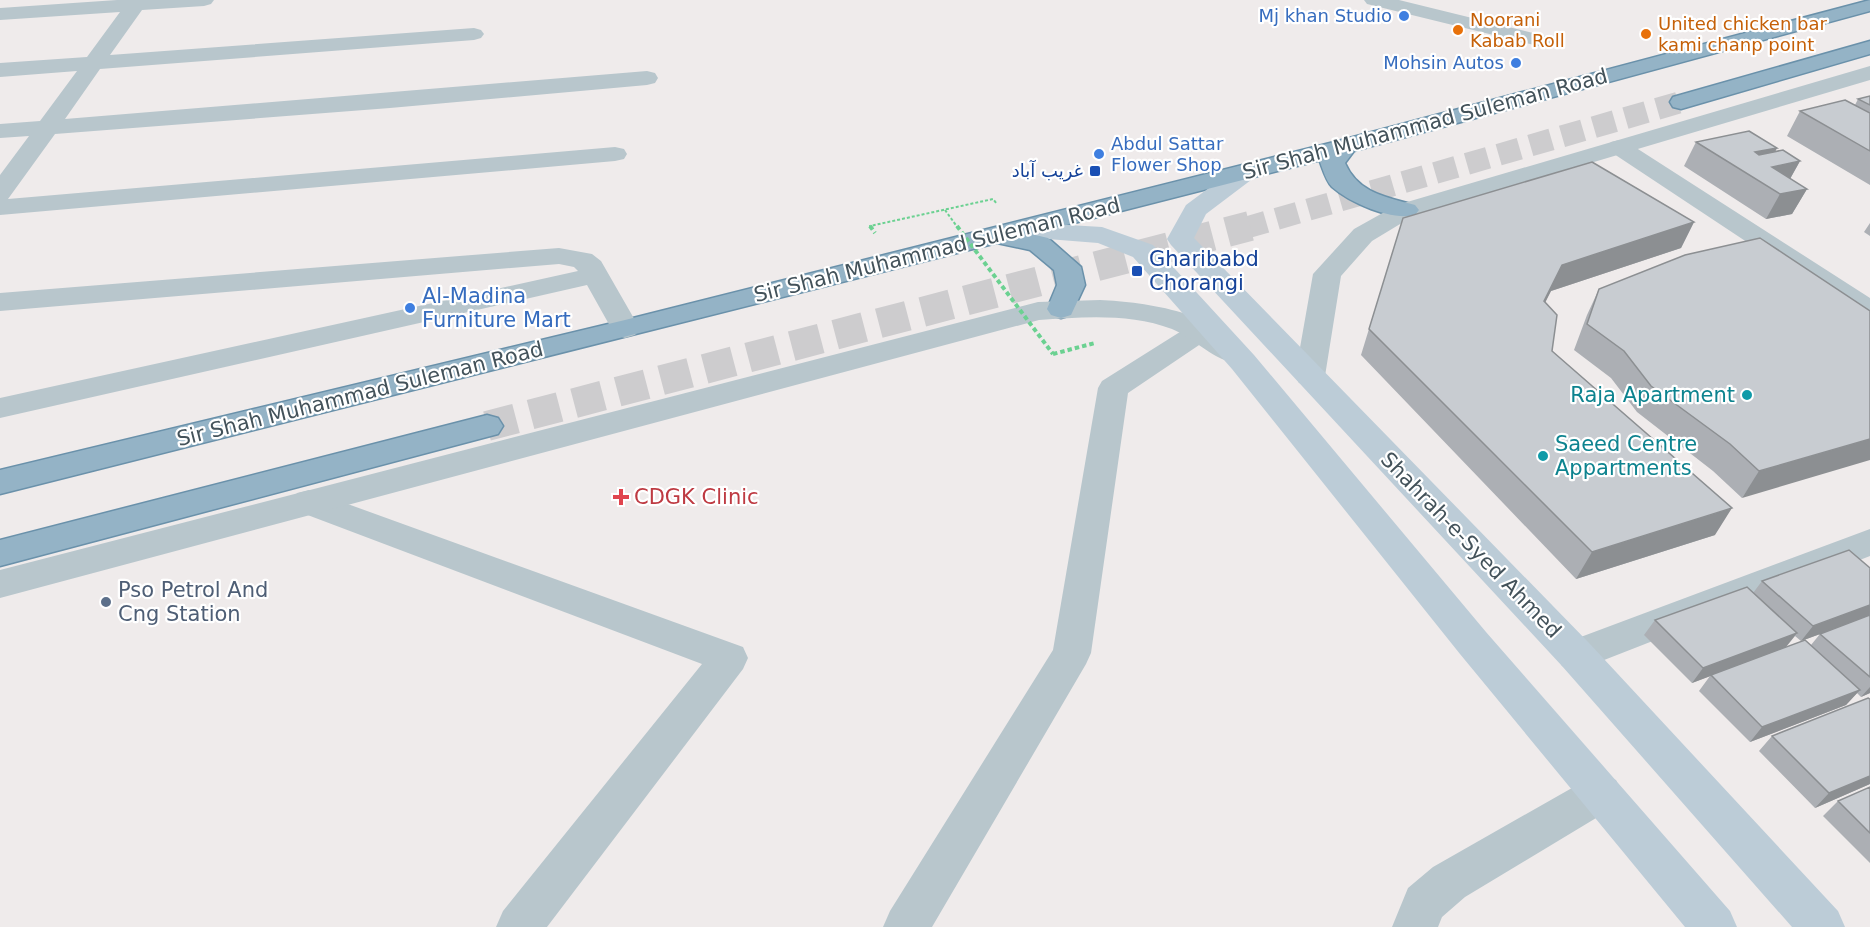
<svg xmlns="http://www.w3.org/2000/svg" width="1870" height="927" viewBox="0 0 1870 927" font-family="'DejaVu Sans','Noto Sans Arabic',sans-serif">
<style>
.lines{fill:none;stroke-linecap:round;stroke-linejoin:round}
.trunk-tunnel-far1{stroke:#cdccce;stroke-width:22;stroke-dasharray:22 11;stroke-linecap:butt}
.trunk-tunnel{stroke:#cdccce;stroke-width:30;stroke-dasharray:30 15;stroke-linecap:butt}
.trunk-casing{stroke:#6a91aa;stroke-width:3}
.path-far1{stroke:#6bd191;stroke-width:2;stroke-dasharray:3 2;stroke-linecap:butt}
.path{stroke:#6bd191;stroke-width:4;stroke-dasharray:4.5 3;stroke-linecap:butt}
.minor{fill:#b8c6cc;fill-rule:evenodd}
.tertiary{fill:#b8c6cc;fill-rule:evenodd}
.secondary{fill:#bcccd7;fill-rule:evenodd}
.trunk{fill:#94b3c6;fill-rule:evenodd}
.path-bridge-far1{stroke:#6bd191;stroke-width:2;stroke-dasharray:3 2;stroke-linecap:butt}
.path-bridge{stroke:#6bd191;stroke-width:4;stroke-dasharray:4.5 3;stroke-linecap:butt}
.wall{fill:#acafb4;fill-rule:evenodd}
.shaded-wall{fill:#8c8f92}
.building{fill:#c8ccd1;stroke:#8c8f92;stroke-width:1.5}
.shop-dot{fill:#3f7fe0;stroke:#fff;stroke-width:2}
.food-dot{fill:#e8710a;stroke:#fff;stroke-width:2}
.transit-dot{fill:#1a4fb4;stroke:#fff;stroke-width:2}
.culture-dot{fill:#0f9aa8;stroke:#fff;stroke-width:2}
.health-dot{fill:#e0444e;stroke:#fff;stroke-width:2}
.service-dot{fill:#5c6f8a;stroke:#fff;stroke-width:2}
.labels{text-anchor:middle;stroke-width:4.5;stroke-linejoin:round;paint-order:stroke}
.far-shop-label{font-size:18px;fill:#366cbe;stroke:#fff;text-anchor:end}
.far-food-label{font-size:18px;fill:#c56008;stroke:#fff;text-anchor:start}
.far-transit-label{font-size:18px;fill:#164399;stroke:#fff;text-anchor:end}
.street-label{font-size:21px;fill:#43525a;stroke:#fff}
.transit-label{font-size:21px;fill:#164399;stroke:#fff;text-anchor:start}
.shop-label{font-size:21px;fill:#366cbe;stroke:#fff;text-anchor:start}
.culture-label{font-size:21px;fill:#0d838f;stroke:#fff;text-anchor:end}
.health-label{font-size:21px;fill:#be3a42;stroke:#fff;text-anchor:start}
.service-label{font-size:21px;fill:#4e5e75;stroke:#fff;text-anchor:start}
</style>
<rect width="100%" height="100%" fill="#efebeb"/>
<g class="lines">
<path class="trunk-tunnel-far1" d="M1245 228 1681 102"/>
<path class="trunk-tunnel" d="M487 426 1250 226"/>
<g class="trunk-casing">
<path id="trunk" d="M1870 0V11L1354 151 1345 163C1358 193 1386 197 1415 205L1419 210 1415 215C1392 221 1350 203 1332 187 1326 181 1323 170 1320 162L1321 160 1031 234 1048 238 1081 267 1085 285 1071 315 1061 318 1051 315 1047 309 1057 285 1054 270 1030 250 997 243 0 494V470L625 320 1338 141Z
M1870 41V54L1681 109 1673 107 1670 102 1673 97Z
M487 415 498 418 503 426 498 434 0 566V540Z"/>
</g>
<path class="path-far1" d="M871 228 870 226 993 199 997 204"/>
<path class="path" d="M870 226 875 233
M1053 354 1095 343"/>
<path class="minor" d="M117 0H214L211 4 204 6 142 10 110 55 474 28 481 30 484 34 481 38 474 40 100 69 65 119 647 71 655 73 658 78 655 83 647 85 390 108 55 134 8 199 615 147 624 149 627 154 624 159 615 161 0 215V175L29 136 0 138V124L40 121 77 71 0 77V63L87 57 120 12 0 20V8Z
M1619 140 1627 142 1870 298V320L1860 317 1611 152 1607 147 1611 142Z
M559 248 592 254 601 261 640 329 635 335 625 338 615 335 587 285 0 418V398L578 271 574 267 559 264 0 311V293Z
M1201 322 1211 325 1216 331 1211 337 1128 393 1091 653 1086 664 932 927H883L890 911 1053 650 1098 388 1102 381 1191 325Z
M309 490 743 647 748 658 743 669 547 927H496L503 911 702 664 297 511 292 502 297 493Z
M1601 774 1616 780 1622 793 1616 806 1465 897 1442 917 1438 927H1392L1408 888 1433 867 1586 780Z"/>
<path class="tertiary" d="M1364 0H1399L1553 38 1557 42 1553 46 1546 48 1367 4Z
M1870 66V80L1415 215 1372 241 1341 276 1325 376 1321 383 1310 386 1299 383 1295 376 1313 274 1354 229 1397 205Z
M1100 300C1146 302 1222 313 1249 355L1245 362C1220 368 1197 339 1172 329 1130 313 1082 317 1039 320L0 598V570L1038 302Z
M1870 529V556L1576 671 1562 666 1557 655 1562 644Z"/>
<path class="secondary" d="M1246 165 1255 167 1258 172 1255 177 1206 214 1194 238 1590 644 1838 911 1845 927H1792L1562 666 1171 245 1167 239 1186 205 1237 167Z
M1018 222 1102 227 1153 245 1254 355 1486 632 1730 911 1737 927H1685L1460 654 1232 369 1133 257 1098 243 1009 236 1005 230 1009 224Z"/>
<use href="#trunk" class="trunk"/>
<path class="path-bridge-far1" d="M945 210 958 228"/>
<path class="path-bridge" d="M957 226 1053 354"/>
</g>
<path class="wall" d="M1870 96V185L1787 136 1800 111 1855 105 1858 99Z
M1696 142 1777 148 1775 152 1800 161 1790 179 1807 189 1792 214 1766 219 1684 166Z
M1403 218 1694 222 1681 248 1551 291 1545 302 1552 351 1715 535 1576 579 1361 355Z
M1870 223V236L1864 232Z
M1599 289 1870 311 1742 498 1713 471 1637 412 1611 378 1574 350 1587 315Z
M1870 568V693L1861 697 1857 693 1846 705 1750 742 1699 691 1710 676 1692 683 1644 635 1655 620 1753 593 1762 581ZM1820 634 1811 645 1786 647 1795 636 1801 641Z
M1870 699V784L1815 808 1759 751 1772 736Z
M1870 787V863L1823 816 1838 801Z"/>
<path class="shaded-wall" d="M1777 148 1764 172 1755 152Z
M1800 161 1786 186 1772 167Z
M1807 189 1792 214 1766 219 1780 194Z
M1694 222 1681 248 1551 291 1533 327 1544 301 1562 265Z
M1870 439V460L1742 498 1759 471Z
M1732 508 1715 535 1576 579 1592 552Z
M1870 605V616L1801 641 1813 626Z
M1797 633 1785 648 1692 683 1703 668Z
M1870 687V693L1861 697Z
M1860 690 1846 705 1750 742 1762 727Z
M1870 776V784L1815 808 1829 793Z"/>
<path class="building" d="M1870 96V105L1858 99Z
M1845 100 1870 113V151L1800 111Z
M1749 131 1777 148 1755 152 1759 155 1783 150 1800 161 1772 167 1807 189 1780 194 1696 142Z
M1592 162 1694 222 1562 265 1544 301 1557 315 1552 351 1732 508 1592 552 1369 329 1403 218Z
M1760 238 1870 311V439L1759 471 1730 444 1651 386 1624 351 1587 324 1599 289 1685 255Z
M1849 550 1870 568V605L1813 626 1762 581Z
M1747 587 1797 633 1703 668 1655 620Z
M1870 615V677L1820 634Z
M1805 640 1860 690 1762 727 1711 675Z
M1868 698 1870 699V776L1829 793 1772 736Z
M1870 787V833L1838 801Z"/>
<g class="shop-dot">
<circle cx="1404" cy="16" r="6"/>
<circle cx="1516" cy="63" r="6"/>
<circle cx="1099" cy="154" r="6"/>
<circle cx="410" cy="308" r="6"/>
</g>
<g class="food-dot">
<circle cx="1458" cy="30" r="6"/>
<circle cx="1646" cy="34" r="6"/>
</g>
<g class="transit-dot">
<rect x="1089" y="165" width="12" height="12" rx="3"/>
<rect x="1131" y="265" width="12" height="12" rx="3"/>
</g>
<g class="culture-dot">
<circle cx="1747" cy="395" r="6"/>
<circle cx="1543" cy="456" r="6"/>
</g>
<path class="health-dot" d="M618 488h6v6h6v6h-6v6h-6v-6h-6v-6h6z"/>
<circle class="service-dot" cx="106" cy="602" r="6"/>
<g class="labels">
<g class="far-shop-label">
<text x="1392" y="22">Mj khan Studio</text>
<text x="1504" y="69">Mohsin Autos</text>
<text x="1111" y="150" text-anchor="start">Abdul Sattar<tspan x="1111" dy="21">Flower Shop</tspan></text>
</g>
<g class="far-food-label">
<text x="1470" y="26">Noorani<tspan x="1470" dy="21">Kabab Roll</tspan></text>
<text x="1658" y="30">United chicken bar<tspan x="1658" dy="21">kami chanp point</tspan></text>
</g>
<g class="far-transit-label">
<text x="1083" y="177">غریب آباد</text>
</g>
<g class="street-label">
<text transform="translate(1425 124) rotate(-15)" y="7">Sir Shah Muhammad Suleman Road</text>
<text transform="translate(937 250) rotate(-14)" y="7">Sir Shah Muhammad Suleman Road</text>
<text transform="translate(360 394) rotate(-14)" y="7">Sir Shah Muhammad Suleman Road</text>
<text transform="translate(1471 545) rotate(46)" y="7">Shahrah-e-Syed Ahmed</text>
</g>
<g class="transit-label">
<text x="1149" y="266">Gharibabd<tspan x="1149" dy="24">Chorangi</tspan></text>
</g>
<g class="shop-label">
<text x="422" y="303">Al-Madina<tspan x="422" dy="24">Furniture Mart</tspan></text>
</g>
<g class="culture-label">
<text x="1735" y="402">Raja Apartment</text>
<text x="1555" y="451" text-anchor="start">Saeed Centre<tspan x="1555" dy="24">Appartments</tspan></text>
</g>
<g class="health-label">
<text x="634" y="504">CDGK Clinic</text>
</g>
<g class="service-label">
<text x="118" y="597">Pso Petrol And<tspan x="118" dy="24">Cng Station</tspan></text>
</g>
</g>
</svg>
